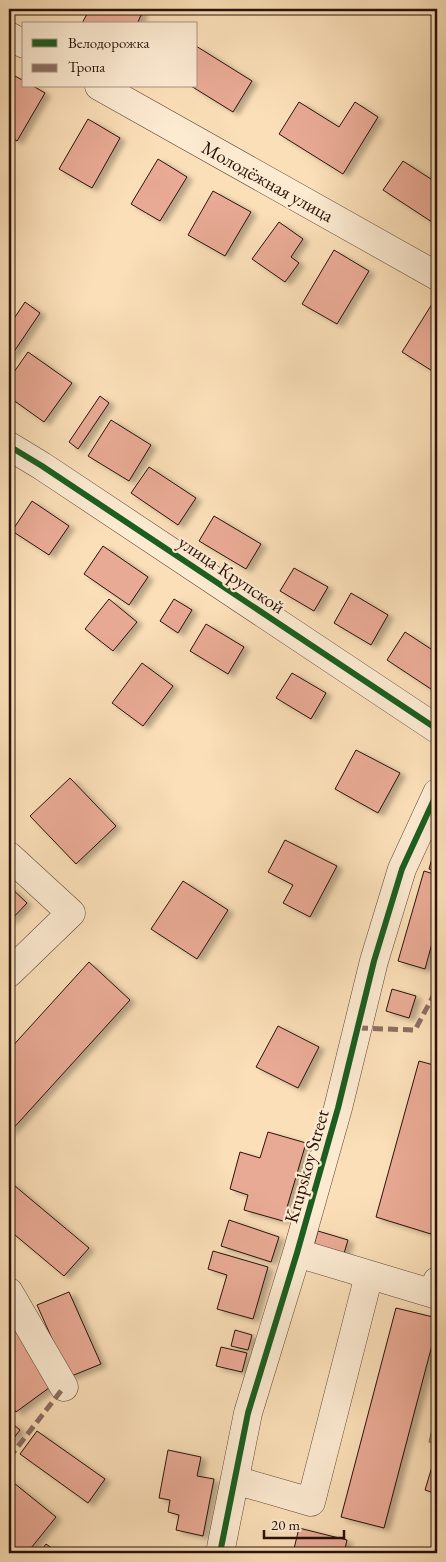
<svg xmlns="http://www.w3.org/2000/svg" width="446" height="1562" viewBox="0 0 446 1562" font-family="'EB Garamond',serif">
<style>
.green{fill:#c7c089;stroke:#786949}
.building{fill:#e9aa95;stroke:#291209;filter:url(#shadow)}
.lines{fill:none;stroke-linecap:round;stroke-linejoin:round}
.minor-casing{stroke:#5e4535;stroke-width:29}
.minor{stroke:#fcead1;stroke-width:28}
.quiet{stroke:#8d6e63;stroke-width:5;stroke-dasharray:10 5;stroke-linecap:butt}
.cycleway-casing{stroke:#fcead1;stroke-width:9}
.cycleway{stroke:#1b5e20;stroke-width:6}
.labels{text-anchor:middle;stroke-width:4.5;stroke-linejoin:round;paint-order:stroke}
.street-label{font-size:19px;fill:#291209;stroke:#fcead1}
</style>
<defs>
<filter id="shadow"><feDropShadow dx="5.5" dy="3" stdDeviation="2.5" flood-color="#0004"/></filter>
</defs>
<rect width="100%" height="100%" fill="#fbdfb8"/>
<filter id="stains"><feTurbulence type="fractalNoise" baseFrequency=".004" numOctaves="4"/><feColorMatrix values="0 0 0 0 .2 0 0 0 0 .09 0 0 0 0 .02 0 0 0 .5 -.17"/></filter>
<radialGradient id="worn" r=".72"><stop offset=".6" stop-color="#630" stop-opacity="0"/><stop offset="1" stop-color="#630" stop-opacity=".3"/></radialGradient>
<path class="green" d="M437 1409V1445L429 1442Z"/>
<path class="building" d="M90 9H135L142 13 137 24H83L82 23Z
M196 46 252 81 233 112 191 86H196Z
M15 76 24 81V86H33L45 93 17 141 9 136V88Z
M299 102 339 127 355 102 378 117 343 174 279 134Z
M88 119 120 138 92 188 59 169Z
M158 159 187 177 160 221 131 204Z
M403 161 437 183V215L432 222 383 190Z
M213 191 251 212 225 256 188 235Z
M279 222 303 239 291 257 299 263 285 282 252 259Z
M334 250 369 271 337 324 302 304Z
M25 302 40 313 9 359V326Z
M432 304 437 307V367L434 372 402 352Z
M28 352 72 383 44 422 9 397V379Z
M100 396 109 403 78 449 69 442Z
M111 420 151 445 129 481 88 456Z
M149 467 196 498 178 525 131 493Z
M32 501 69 526 49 555 12 531Z
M214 516 261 544 246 569 199 541Z
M103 546 148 577 129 605 84 574Z
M294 568 328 587 314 611 280 591Z
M351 593 388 615 371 645 334 623Z
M109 599 137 622 113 651 85 629Z
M174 599 192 610 178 633 160 621Z
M206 624 244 647 228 674 190 651Z
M405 632 437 653V693L387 660Z
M142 663 173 686 143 726 112 703Z
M292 673 326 693 311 719 276 698Z
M356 750 400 773 378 813 335 789Z
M70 778 116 826 76 864 30 816Z
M285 840 337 866 310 917 283 903 293 885 268 872Z
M437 841V871L429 869Z
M424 871 437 875V925L425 969 398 961Z
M183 881 228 910 197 959 151 929Z
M9 886 27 903 9 922Z
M89 962 130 1000 9 1133V1050Z
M392 989 416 996 409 1018 386 1011Z
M278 1026 319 1047 298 1088 256 1067Z
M419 1061 437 1066V1212L431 1234 376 1217Z
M268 1132 306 1143 283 1221 244 1210 248 1195 230 1189 240 1152 260 1158Z
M9 1181 89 1248 64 1276 9 1230Z
M229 1220 279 1237 271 1262 221 1246Z
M318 1231 348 1240 342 1260 312 1252Z
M213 1251 268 1267 253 1319 217 1309 227 1275 208 1269Z
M69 1292 101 1364 69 1377 37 1305Z
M396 1308 437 1318V1326L384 1528 341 1517Z
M9 1317 57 1382 16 1412 9 1402Z
M235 1330 252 1335 248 1350 231 1346Z
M221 1347 247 1353 242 1372 216 1366Z
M9 1421 20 1430 9 1444Z
M37 1431 105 1479 88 1503 20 1454Z
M168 1450 201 1457 197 1476 214 1479 203 1536 176 1530 179 1515 168 1512 170 1500 159 1498Z
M437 1450V1494L425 1490Z
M9 1479 56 1517 27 1553H9Z
M299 1528 347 1540 344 1553H293Z
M46 1544 59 1553H39Z"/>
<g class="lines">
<g class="minor-casing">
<path id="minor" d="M9 36 24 44
M99 86 437 276
M9 446 42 466 437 729
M9 856 71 913 9 973
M297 1253 434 1294 437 1281
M9 1292 64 1387
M235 1480 311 1502 369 1275
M220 1553 248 1413 297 1253 338 1108 374 961 402 869 437 793"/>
</g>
<use href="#minor" class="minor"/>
<path class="quiet" d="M358 1028 415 1030 437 989
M9 1458 64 1387"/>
<g class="cycleway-casing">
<path id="cycleway" d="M9 446 42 466 437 729
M220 1553 248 1413 297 1253 338 1108 374 961 402 869 437 793"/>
</g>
<use href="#cycleway" class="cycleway"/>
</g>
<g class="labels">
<g class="street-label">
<text transform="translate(268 181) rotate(29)" y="7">Молодёжная улица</text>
<text transform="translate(232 574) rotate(34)" y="7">улица Крупской</text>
<text transform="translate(306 1166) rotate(-74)" y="7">Krupskoy Street</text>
</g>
</g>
<rect width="446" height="1562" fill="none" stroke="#fbdfb8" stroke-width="30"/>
<rect x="10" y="10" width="426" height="1542" fill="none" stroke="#291209" stroke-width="2.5"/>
<rect x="15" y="15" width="416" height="1532" fill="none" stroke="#291209"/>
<rect x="22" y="22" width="175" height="65" fill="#fcead1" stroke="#a89481"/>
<rect x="32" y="39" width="25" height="8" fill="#1b5e20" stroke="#a89481"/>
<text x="68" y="48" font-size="15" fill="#291209">Велодорожка</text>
<rect x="32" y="64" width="25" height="8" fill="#8d6e63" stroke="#a89481"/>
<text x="68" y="72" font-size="15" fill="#291209">Тропа</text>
<path d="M264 1530v8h80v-8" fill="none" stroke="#291209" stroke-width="2.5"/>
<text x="271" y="1530" font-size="15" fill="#291209" stroke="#fcead1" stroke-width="4" paint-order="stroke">20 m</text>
<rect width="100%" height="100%" filter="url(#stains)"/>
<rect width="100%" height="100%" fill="url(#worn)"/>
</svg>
